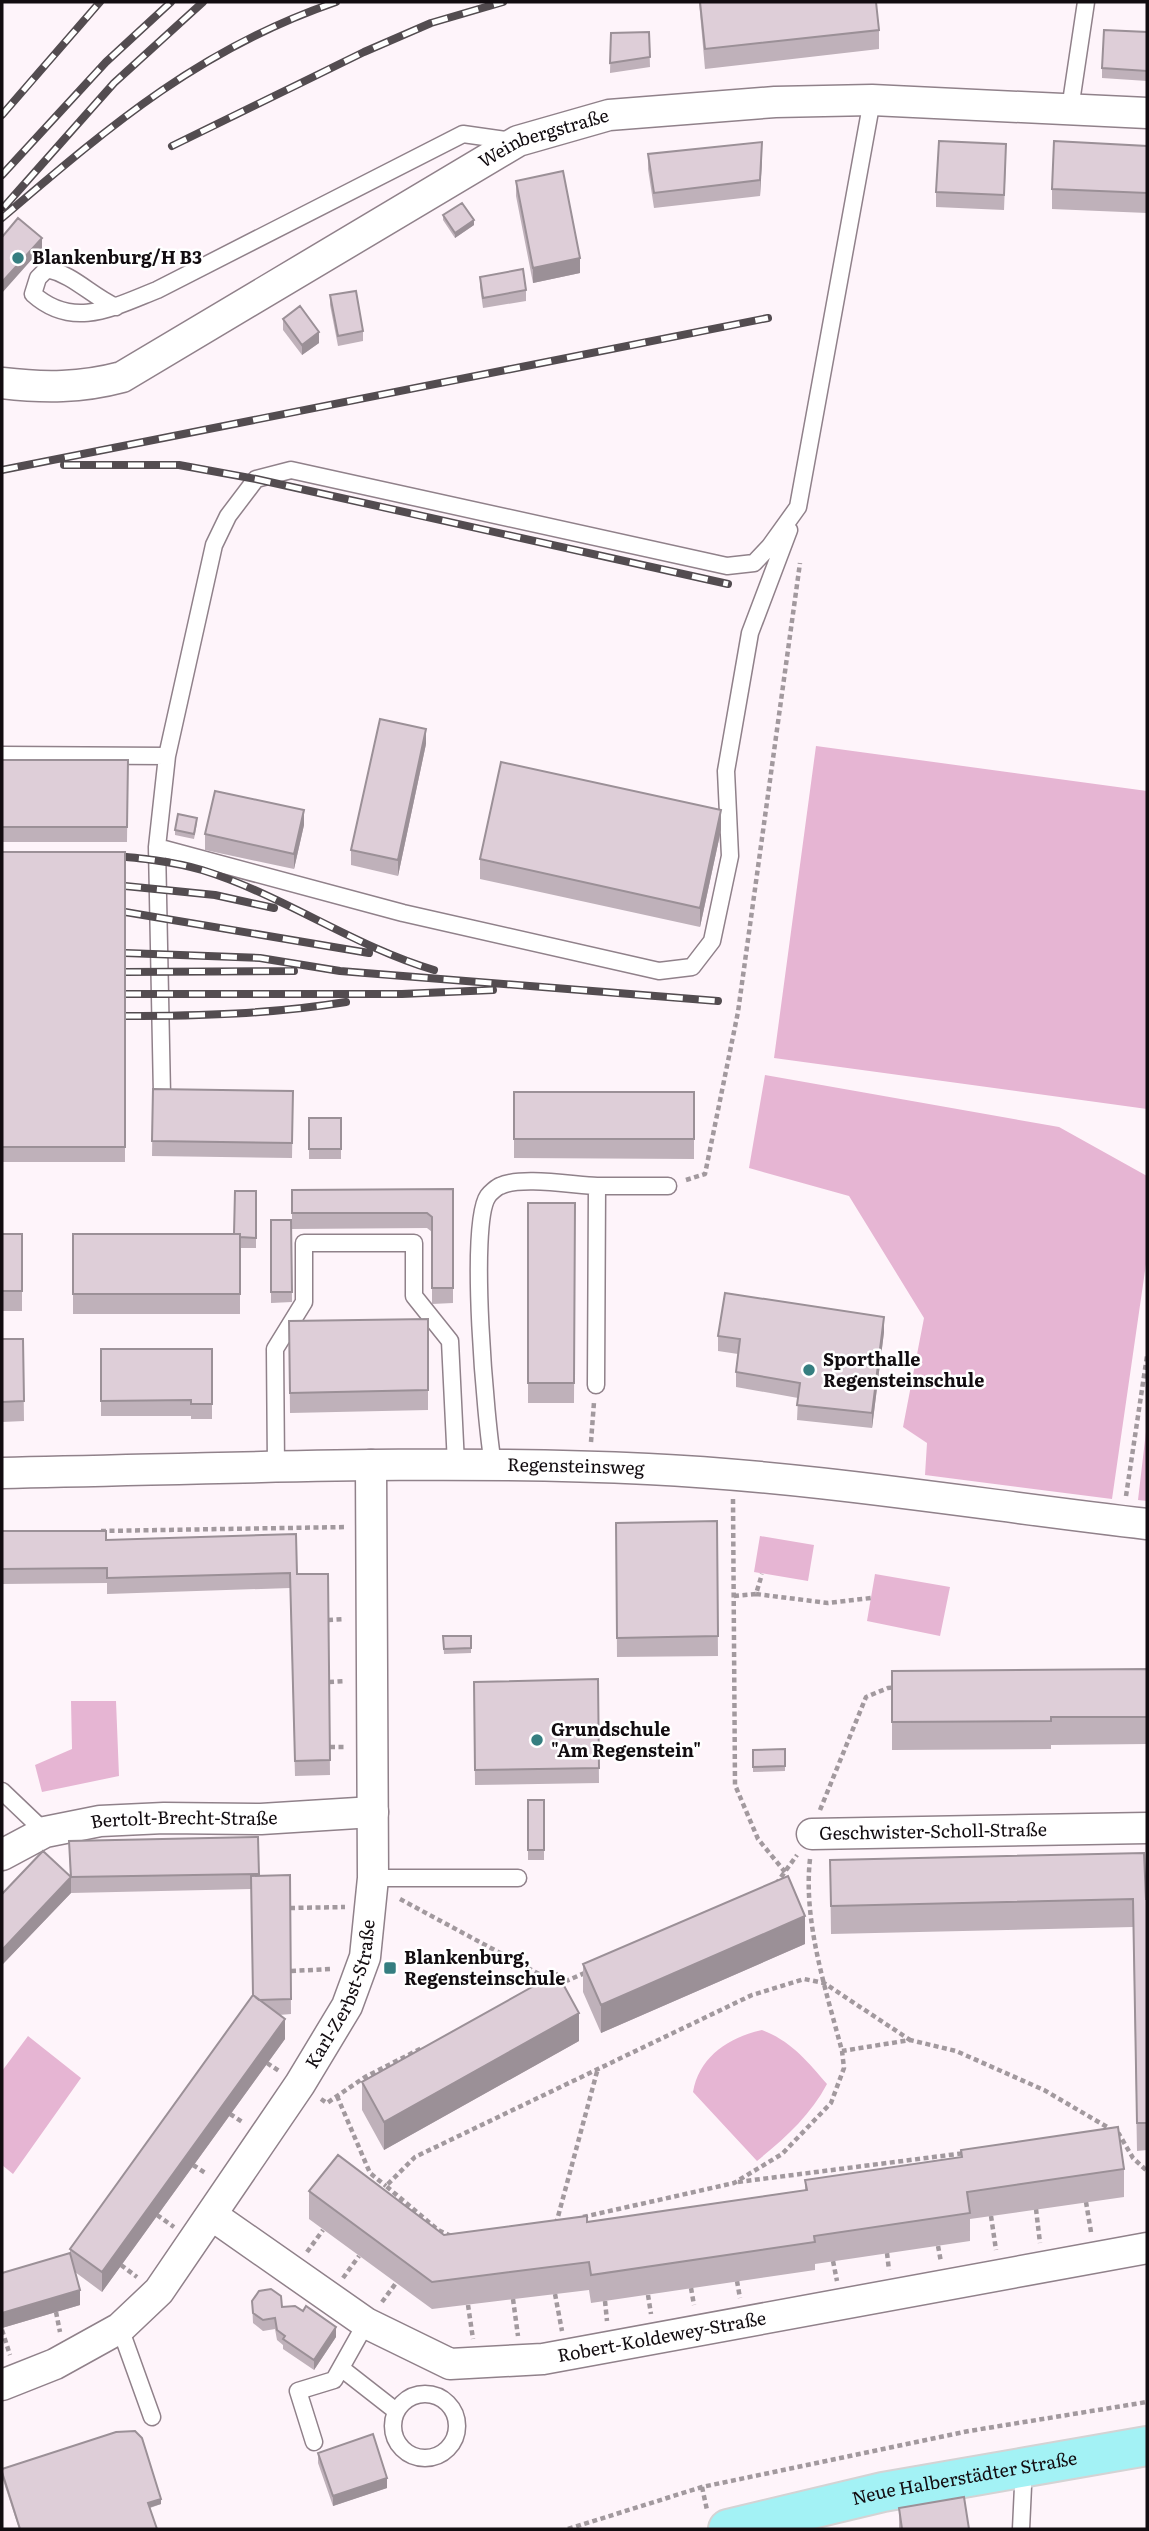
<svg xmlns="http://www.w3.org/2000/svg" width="1149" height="2531" viewBox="0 0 1149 2531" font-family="Literata,serif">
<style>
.green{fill:#e6b5d3}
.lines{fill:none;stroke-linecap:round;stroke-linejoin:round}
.lane-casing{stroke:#90818a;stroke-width:19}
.street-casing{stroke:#90818a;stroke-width:33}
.primary-casing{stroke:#d4d3d4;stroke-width:42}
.path{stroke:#a2999e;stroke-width:4.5;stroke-dasharray:5 3.5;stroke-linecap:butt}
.lane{stroke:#fff;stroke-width:16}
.street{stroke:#fff;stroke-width:30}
.primary{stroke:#a3f2f5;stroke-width:38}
.rail-casing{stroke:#534c50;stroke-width:8}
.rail{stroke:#fff;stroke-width:5;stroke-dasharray:16;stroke-linecap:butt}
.wall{fill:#bfb1ba}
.shaded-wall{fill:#9b9097}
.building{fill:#deced8;stroke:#9b9097;stroke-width:2}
.poi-dot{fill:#357e80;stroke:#fff;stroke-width:2.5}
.labels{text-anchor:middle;stroke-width:5;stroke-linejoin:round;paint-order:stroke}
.street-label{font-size:18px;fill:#120c10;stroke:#fff}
.poi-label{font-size:18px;font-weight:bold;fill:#120c10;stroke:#fff;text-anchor:start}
</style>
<rect width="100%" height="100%" fill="#fef4fa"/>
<path class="green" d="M816 746 1147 791V1109L774 1058Z
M765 1075 1059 1127 1147 1176V1257L1112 1499 925 1475 927 1443 903 1427 924 1318 849 1196 749 1168Z
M1147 1423V1501L1138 1500Z
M760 1536 814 1545 808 1581 754 1572Z
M875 1574 950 1587 940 1636 867 1621Z
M71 1701H116L119 1776 42 1792 35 1765 72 1749Z
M762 2030C791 2041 807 2061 827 2084 810 2116 785 2138 757 2161L693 2092C699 2057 729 2037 762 2030Z
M28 2036 81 2078 13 2174 2 2165V2071Z"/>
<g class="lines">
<g class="lane-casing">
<path id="lane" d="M1070 109 1086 2
M116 307C90 295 74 275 47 269L38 278 33 294C73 330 114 307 157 290L463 134 513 141
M2 755 167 756
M157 847 403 913 659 971 692 967 712 941 730 856 726 771 750 633 789 530
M162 1095 157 847 167 756 214 545 228 516 256 479 291 470 727 566 754 563 770 546 798 507 872 100
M597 1186H668
M493 1464C486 1424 468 1224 488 1196 490 1193 497 1187 500 1186 520 1176 573 1185 597 1186L596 1385
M276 1467 275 1349 304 1302V1243H414V1296L450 1341 456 1464
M2 1791 45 1832
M373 1878H518
M120 2328 152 2417
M341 2368 396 2411
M393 2426a32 32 0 1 1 64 0a32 32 0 1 1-64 0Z
M314 2442 298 2391 334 2380 366 2323
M1021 2529 1024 2465"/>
</g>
<g class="street-casing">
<g id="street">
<path id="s1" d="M2 383C44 388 81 388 122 377L518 141 609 115 775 102 872 100 1147 113"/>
<path id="s2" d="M2 1473C217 1469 433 1459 648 1469 815 1477 982 1505 1147 1524"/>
<path id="s3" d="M812 1834 1147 1828"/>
<path id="s4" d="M2 1855 45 1832 100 1821 164 1818 261 1819 373 1812"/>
<path id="s5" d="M213 2216 366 2323 450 2364 543 2359 1147 2248"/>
<path id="s6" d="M2 2385 55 2364 120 2328 159 2291 300 2084 347 2006 365 1957 373 1878 371 1465"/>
</g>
</g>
<g class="primary-casing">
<g id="primary">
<path id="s7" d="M728 2529 883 2492 1147 2446"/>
</g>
</g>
<path class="path" d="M686 1180 705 1174 738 1012 800 563
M591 1442 594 1402
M1126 1496 1147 1356
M733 1499 735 1785 758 1839 785 1872
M101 1531 347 1527
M756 1594 828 1603 871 1598
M734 1596 756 1594 762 1574
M328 1620 345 1619
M329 1682 346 1681
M330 1747H347
M820 1810 866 1697 888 1688 898 1687
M810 1859C803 1922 826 1990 842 2051L910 2040 956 2051 1044 2090 1119 2134 1133 2158 1147 2171
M776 1884 797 1855
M400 1899 552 1981
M290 1908 345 1907
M291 1971 332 1969
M557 1985 587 1972
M267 2063 279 2071
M337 2096 370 2173 386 2186
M321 2099 327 2103 365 2077 422 2048
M230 2114 244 2123
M193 2165 207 2174
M738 2182 965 2153
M1086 2202 1091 2232
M1036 2209 1040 2243
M157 2215 174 2227
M991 2216 996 2250
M583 2217 734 2183 782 2154 831 2103 844 2068 842 2051
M556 2224 598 2068
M451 2236 438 2230 386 2186 415 2157 752 1995 804 1979 824 1983 910 2040
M938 2246 941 2262
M307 2252 323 2230
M887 2253 889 2270
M833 2261 837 2281
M121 2265 137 2277
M343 2278 359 2256
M737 2281 740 2298
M691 2288 694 2305
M555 2294 562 2331
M648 2295 651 2314
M513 2299 518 2336
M605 2301 607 2321
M382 2302 396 2283
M468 2305 473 2339
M56 2312 60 2332
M2 2330 10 2355
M702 2487 707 2510
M568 2529 702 2487 969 2431 1147 2402"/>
<use href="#lane" class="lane"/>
<use href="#street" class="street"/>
<use href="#primary" class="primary"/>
<g class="rail-casing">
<path id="rail" d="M2 115 100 2
M172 146 364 52 431 23 503 2
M2 175 106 62 171 2
M4 207 114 83 203 2
M2 218C110 126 199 49 336 2
M64 465H179L256 479 728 584
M2 470 768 318
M107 855C139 858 171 861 202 870 283 895 353 946 434 970
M125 886 215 895 274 908
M125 912 369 953
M125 953 260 958 340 971 718 1001
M125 972 294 971
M125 994H402L493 990
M125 1016C200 1016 272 1014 346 1002"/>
</g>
<use href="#rail" class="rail"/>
</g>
<path class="wall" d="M699 2H876L879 30V49L705 69Z
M649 32 650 67 610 73 611 33Z
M1147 32V81L1102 78V68Z
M1147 146V213L1052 209V189Z
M648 154 762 157 760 196 654 208 648 169Z
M1006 160 1004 210 936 207V192Z
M516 181 580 273 533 283 516 196Z
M443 215 474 225 455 238 443 220Z
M480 277 526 290V301L483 308 480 287Z
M330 295 363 331V341L338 346 330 305Z
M283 319 319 343 302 355 283 330Z
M426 744 398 876 351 865V850Z
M2 760H128L127 842H2Z
M197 823 194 839 175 835V830Z
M304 825 294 869 205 850V834Z
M721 830 700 927 480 879V859Z
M2 852H125V1162H2Z
M153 1089 293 1091 292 1158 152 1156Z
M514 1092H694V1159L514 1158Z
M309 1118H341V1159H309Z
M453 1189V1303L432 1304V1232L427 1228 292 1229V1190Z
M256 1191V1248H240V1314H73V1234H234Z
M528 1203H575L574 1403H528Z
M271 1220H291L292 1302 271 1303Z
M2 1234H22V1311H2Z
M428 1319V1410L290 1413 289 1321Z
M884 1332 872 1428 797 1420 798 1398 736 1387V1372L738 1354 718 1351V1336Z
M2 1339H23L24 1421 2 1422Z
M101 1349H212V1419H191V1416H101Z
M717 1521 718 1656 617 1657 616 1523Z
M2 1531 106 1540 297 1574H328L330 1775 295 1776 290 1588 107 1594V1583L2 1584Z
M443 1636H471V1653L444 1654Z
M1147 1669V1744L1051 1745V1749L892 1750V1671Z
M598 1679 599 1783 475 1785 474 1682Z
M785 1749V1771L753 1772V1750Z
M528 1800H544V1860H528Z
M258 1837 259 1875H290L291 2014 279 2015 285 2039 102 2292 75 2272 80 2305 2 2328V2273L70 2253V2249L253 1996 251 1889 71 1893 2 1965V1894L70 1877 69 1841Z
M830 1860 1147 1899V2150L1137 2151 1133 1927 831 1934Z
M805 1944 601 2033 583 1992V1964Z
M579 2041 384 2150 362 2110V2082Z
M961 2150 1124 2169V2197L970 2219V2241L815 2264V2270L591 2303 589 2290 432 2309 309 2219V2191L444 2235 587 2222 805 2190V2180L961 2157Z
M252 2301 282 2307 336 2337 314 2370 283 2349V2345L277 2340 275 2329 263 2331 253 2323Z
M318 2453 387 2488 333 2506 318 2463Z
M2 2472 161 2504 150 2508 157 2529H19L2 2477Z
M899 2508 969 2529H899Z"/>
<path class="shaded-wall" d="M762 142V157L760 196V180Z
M474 220V225L455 238V233Z
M42 238V248L2 293V282Z
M580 258V273L533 283V268Z
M319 332V343L302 355V345Z
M426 729V744L398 876V860Z
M304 810V825L294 869V854Z
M721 810V830L700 927V908Z
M884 1317V1332L872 1428V1413Z
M71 1877V1893L2 1965V1950Z
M805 1916V1944L601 2033V2005Z
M579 2013V2041L384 2150V2122Z
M285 2019V2039L102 2292V2272Z
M80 2290V2305L2 2328V2313Z
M336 2327V2337L314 2370V2360Z
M387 2478V2488L333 2506V2496Z
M161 2499V2504L148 2508V2503Z"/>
<path class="building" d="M700 2H876L879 30 705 49Z
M1104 30 1147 32V71L1102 68Z
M649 32 650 57 610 63 611 33Z
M939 141 1006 144 1004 195 936 192Z
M1054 141 1147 146V193L1052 189Z
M762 142 760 180 654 193 648 154Z
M563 171 580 258 533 268 516 181Z
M462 203 474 220 455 233 443 215Z
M18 218 42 238 2 282V237Z
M523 269 526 290 483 298 480 277Z
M356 291 363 331 338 336 330 295Z
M300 306 319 332 302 345 283 319Z
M380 719 426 729 398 860 351 850Z
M2 760H128L127 827H2Z
M501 762 721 810 700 908 480 859Z
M215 791 304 810 294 854 205 834Z
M178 814 197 818 194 834 175 830Z
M2 852H125V1147H2Z
M153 1089 293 1091 292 1143 152 1141Z
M514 1092H694V1139H514Z
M309 1118H341V1149H309Z
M453 1189V1288H432V1217L427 1213H292V1190Z
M235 1191H256V1238L240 1237V1234H234Z
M528 1203H575L574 1383H528Z
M271 1220H291L292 1292H271Z
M2 1234H22V1291H2Z
M73 1234H240V1294H73Z
M725 1293 884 1317 872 1413 797 1405 800 1383 736 1372 740 1339 718 1336Z
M428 1319V1390L290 1393 289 1321Z
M2 1339H23L24 1401 2 1402Z
M101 1349H212V1404H191V1400L101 1401Z
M717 1521 718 1636 617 1638 616 1523Z
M2 1531H106V1540L296 1534 297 1574H328L330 1760 295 1761 290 1573 107 1578V1568L2 1569Z
M443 1636H471V1648L444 1649Z
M1147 1669V1717H1051V1721L892 1722V1671Z
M598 1679 599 1768 475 1770 474 1682Z
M785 1749V1766L753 1767V1750Z
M528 1800H544V1850H528Z
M258 1837 259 1874 71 1877 69 1841Z
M43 1851 71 1877 2 1950V1894Z
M1144 1853 1146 1899H1147V2123H1137L1133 1899 831 1906 830 1860Z
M290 1875 291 1999 259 2000 253 1995 251 1876Z
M788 1876 805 1916 601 2005 583 1964Z
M557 1973 579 2013 384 2122 362 2082Z
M253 1995 285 2019 102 2272 70 2249Z
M1118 2127 1124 2169 967 2192 970 2213 814 2236 815 2242 591 2275 589 2262 432 2282 309 2191 338 2155 444 2235 587 2216V2222L807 2190 805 2180 962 2157 961 2150Z
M70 2253 80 2290 2 2313V2273Z
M271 2289 281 2296 282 2307 295 2306 303 2311 306 2306 336 2327 314 2360 283 2339 285 2336 277 2330 275 2318 263 2320 253 2313 252 2301 259 2291Z
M135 2431 142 2438 161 2499 148 2503 157 2529H20L2 2472V2469L116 2432Z
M373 2434 387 2478 333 2496 318 2453Z
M964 2497 969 2529H902L899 2508Z"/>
<g class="poi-dot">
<circle cx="18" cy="258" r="7"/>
<circle cx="809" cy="1370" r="7"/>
<circle cx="537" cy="1740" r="7"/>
<rect x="383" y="1961" width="14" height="14" rx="3.5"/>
</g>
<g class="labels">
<g class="street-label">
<text dy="6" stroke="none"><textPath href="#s1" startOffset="607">Weinbergstraße</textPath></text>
<text dy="6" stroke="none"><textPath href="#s2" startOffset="574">Regensteinsweg</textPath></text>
<text dy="6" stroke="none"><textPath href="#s4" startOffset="189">Bertolt-Brecht-Straße</textPath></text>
<text dy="6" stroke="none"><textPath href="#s3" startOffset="121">Geschwister-Scholl-Straße</textPath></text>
<text dy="6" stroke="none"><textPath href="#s6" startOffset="536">Karl-Zerbst-Straße</textPath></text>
<text dy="6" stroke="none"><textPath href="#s5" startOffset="494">Robert-Koldewey-Straße</textPath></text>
<text dy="6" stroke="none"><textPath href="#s7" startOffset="242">Neue Halberstädter Straße</textPath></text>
</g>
<g class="poi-label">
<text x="32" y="264">Blankenburg/H B3</text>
<text x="823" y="1366">Sporthalle<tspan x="823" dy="21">Regensteinschule</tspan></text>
<text x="551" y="1736">Grundschule<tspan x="551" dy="21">"Am Regenstein"</tspan></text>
<text x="404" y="1964">Blankenburg,<tspan x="404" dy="21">Regensteinschule</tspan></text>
</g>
</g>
<rect width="1149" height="2531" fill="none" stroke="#120c10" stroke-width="7"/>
</svg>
